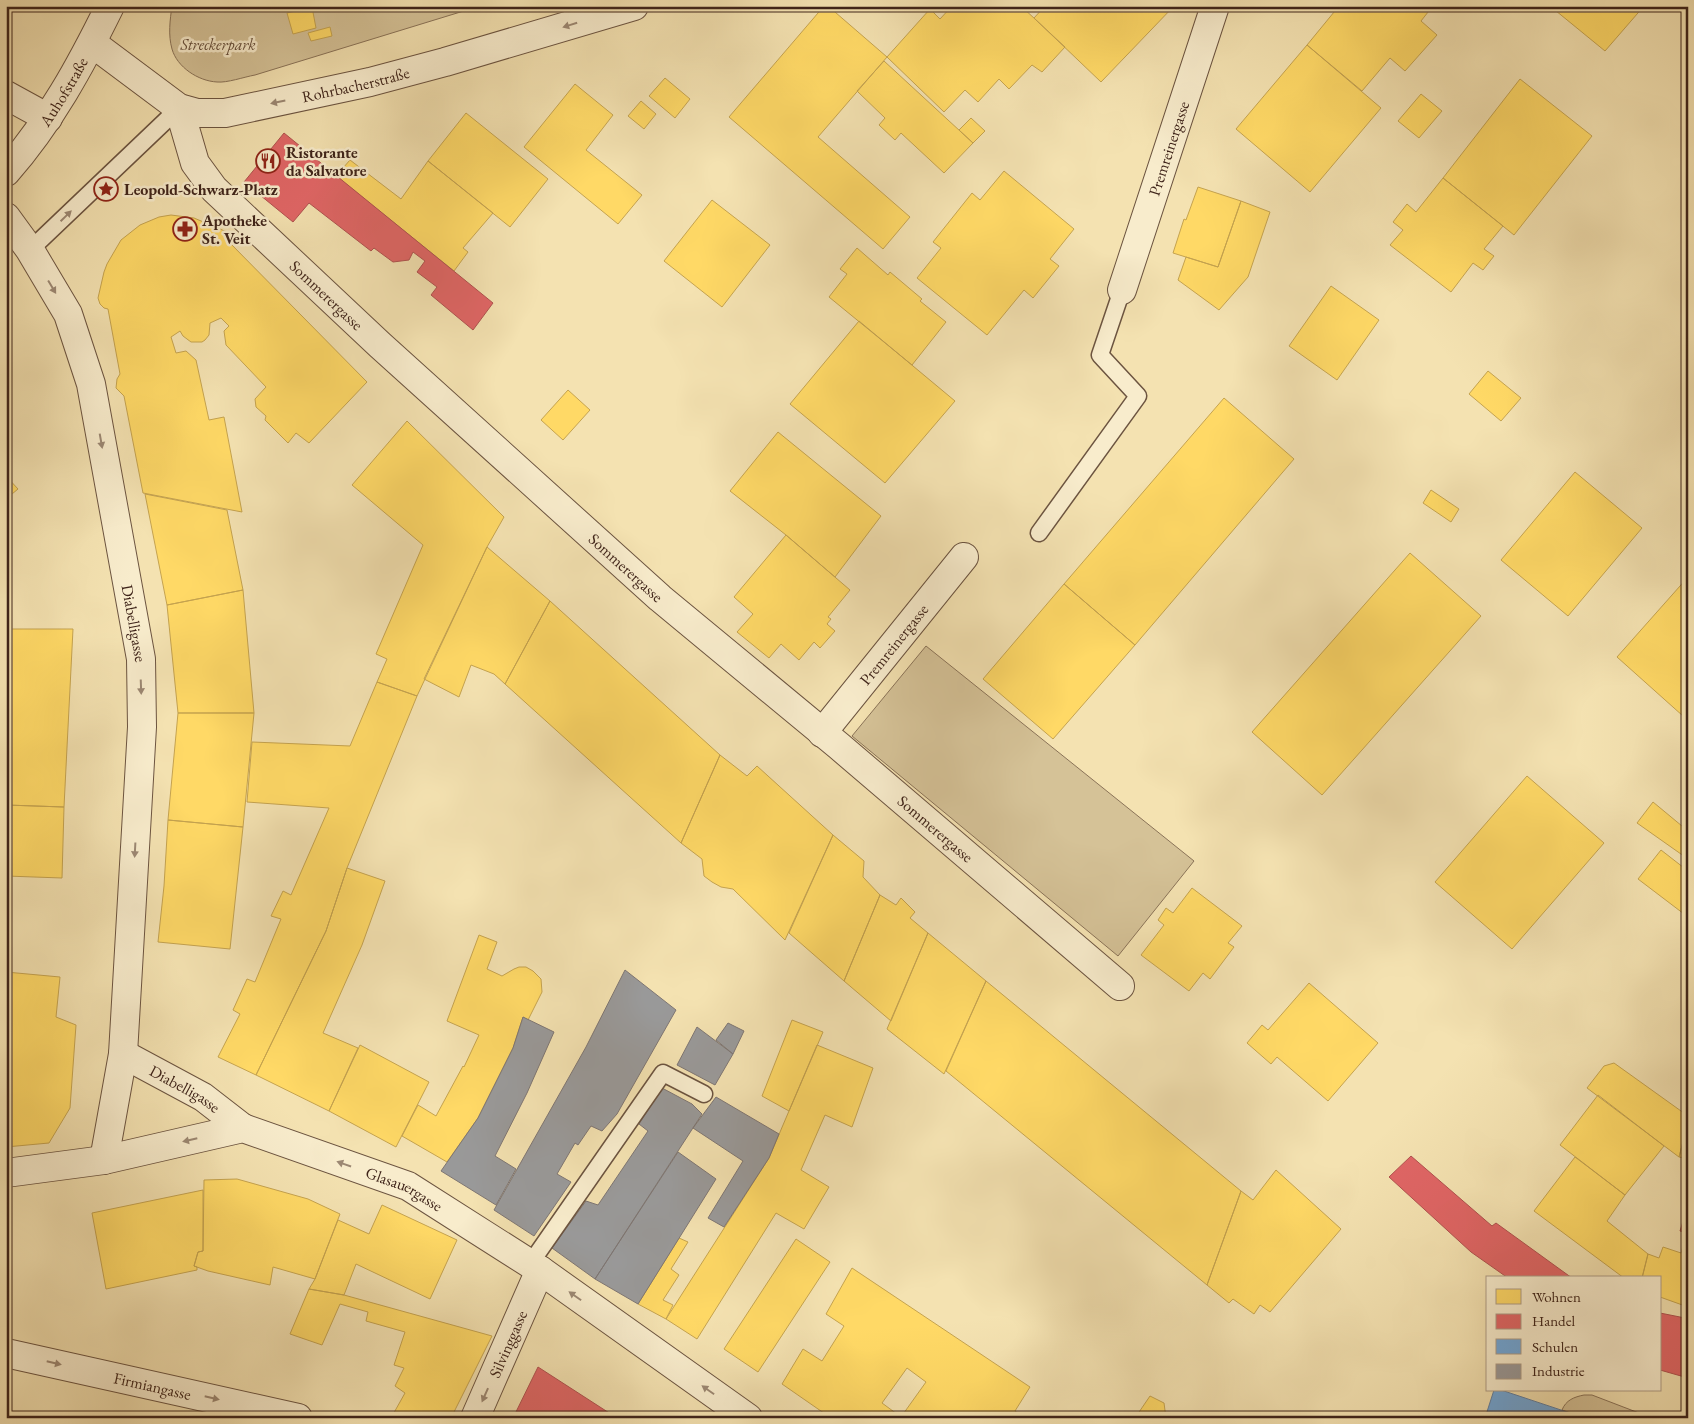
<svg xmlns="http://www.w3.org/2000/svg" width="1694" height="1424" viewBox="0 0 1694 1424" font-family="'EB Garamond',serif">
<style>
.green{fill:#d5c297;stroke:#8a7358}
.homes{fill:#ffd966;stroke:#c5a34f;fill-rule:evenodd}
.shops{fill:#e06666;stroke:#b0524f}
.schools{fill:#6fa8dc;stroke:#6180a2}
.industry{fill:#999;stroke:#7e7673}
.lines{fill:none;stroke-linecap:round;stroke-linejoin:round}
.service-casing{stroke:#6c5440;stroke-width:19}
.minor-casing{stroke:#6c5440;stroke-width:30}
.tertiary-casing{stroke:#6c5440;stroke-width:30}
.service{stroke:#f8eccc;stroke-width:16}
.minor{stroke:#f8eccc;stroke-width:28}
.tertiary{stroke:#f8eccc;stroke-width:28}
.oneway{fill:#9c8873}
.labels{text-anchor:middle;stroke-width:5;stroke-linejoin:round;paint-order:stroke}
.park-label{font-size:16px;font-style:italic;fill:#644c39;stroke:#f8eccc}
.street-label{font-size:16px;fill:#3f241a;stroke:#f8eccc}
.poi-label{font-size:16px;font-weight:bold;fill:#3f241a;stroke:#f8eccc;text-anchor:start}
</style>
<rect width="100%" height="100%" fill="#f4e2b1"/>
<filter id="stains"><feTurbulence type="fractalNoise" baseFrequency=".004" numOctaves="4"/><feColorMatrix values="0 0 0 0 .2 0 0 0 0 .09 0 0 0 0 .02 0 0 0 .5 -.17"/></filter>
<radialGradient id="worn" r=".72"><stop offset=".6" stop-color="#630" stop-opacity="0"/><stop offset="1" stop-color="#630" stop-opacity=".3"/></radialGradient>
<path class="green" d="M172 6H480L255 75C244 77 227 83 217 82 198 81 177 67 172 49 168 35 170 20 172 6Z
M926 646 1194 861 1118 956 852 736Z
M1584 1395H1592L1652 1418H1585L1562 1410C1566 1400 1574 1397 1584 1395Z"/>
<path class="homes" d="M824 6H828L887 57 818 137 910 217 883 249 729 117Z
M952 6H1021L1065 47 1042 72 1032 65 1009 89 999 79 978 102 965 90 944 112 887 57 930 9 940 19Z
M1045 6H1174L1101 82 1034 18Z
M1339 6H1431L1432 7 1421 21 1437 35 1405 71 1390 58 1362 91 1307 45Z
M1550 6H1644L1605 51Z
M312 7 316 28 293 34 287 13Z
M330 27 332 36 311 41 308 33Z
M1307 45 1381 108 1310 192 1236 129Z
M884 61 973 143 944 173 901 133 895 140 879 125 885 118 857 91Z
M665 78 690 99 675 118 649 96Z
M1520 79 1592 136 1514 235 1443 178Z
M575 84 613 115 586 150 642 195 618 224 524 147Z
M1421 94 1442 111 1419 138 1398 121Z
M641 101 656 114 644 129 628 116Z
M466 113 548 179 510 227 428 161Z
M971 118 985 131 973 143 959 130Z
M350 160 401 199 428 161 493 213 463 248 468 252 454 271 336 176Z
M1004 171 1074 229 1050 259 1059 266 1033 298 1024 290 987 335 917 278 941 248 933 242 972 193 980 200Z
M1443 178 1503 226 1484 249 1494 256 1483 270 1473 263 1451 292 1390 245 1403 230 1393 222 1407 204 1416 212Z
M1198 187 1241 201 1218 267 1173 253 1184 219 1186 220Z
M712 200 770 245 722 307 664 261Z
M1241 201 1270 212 1248 277 1219 310 1178 280 1186 257 1218 267Z
M171 215 194 218 227 232 231 237 230 243 367 382 309 443 296 433 288 443 265 420 266 416 256 407 255 399 266 387 226 345 224 331 229 326 221 318 210 323 209 335 205 340 202 342H191L183 336 180 331 171 337 176 353 186 351 196 360 209 420 224 417 242 512 143 493 124 396 116 388 117 379 120 374 108 309 104 308 100 304 98 298 104 272 107 264 121 240 140 225 159 217Z
M857 248 888 275 890 272 922 299 920 301 946 322 912 365 829 297 847 274 840 269Z
M1331 286 1379 320 1337 380 1289 346Z
M859 321 955 401 885 483 790 404Z
M1488 371 1521 398 1501 421 1469 394Z
M568 390 590 410 563 440 541 420Z
M1224 398 1294 459 1135 645 1064 584Z
M407 421 504 517 487 547 417 696 377 682 387 659 376 654 423 545 352 485Z
M778 432 881 516 835 577 786 535 730 491Z
M1575 472 1642 528 1568 616 1501 560Z
M6 476 18 489 6 499Z
M1431 490 1459 509 1451 522 1423 503Z
M145 494 227 510 243 590 167 605Z
M786 535 850 590 828 617 831 619 827 624 835 631 820 648 814 642 799 660 781 644 769 658 737 632 753 614 734 597Z
M487 547 550 601 505 684 494 674 471 665 459 697 424 679Z
M1410 553 1481 616 1322 795 1252 732Z
M1688 577V710L1683 716 1617 657Z
M1064 584 1135 645 1053 739 983 679Z
M243 590 254 713H178L167 605Z
M550 601 720 755 681 843 505 684Z
M6 629H73L64 807 6 805Z
M377 682 417 696 347 868 326 931 256 1075 218 1057 240 1014 233 1010 247 979 255 982 281 919 271 916 283 891 291 895 329 808 247 802 252 742 350 746Z
M178 713H254L243 827 168 820Z
M720 755 747 776 757 766 833 835 785 940 733 889 721 887 712 882 704 876 702 859 681 843Z
M1527 776 1604 843 1512 949 1435 882Z
M1653 802 1688 831V859L1637 823Z
M6 805 64 807 62 878 6 876Z
M168 820 243 827 230 949 158 942 164 886Z
M833 835 864 861 863 877 880 895 844 981 789 933Z
M1661 850 1688 871V917L1638 879Z
M347 868 385 881 362 945 323 1033 358 1048 329 1111 256 1075 326 931Z
M1192 888 1242 926 1228 943 1234 947 1210 979 1203 973 1189 991 1141 955 1164 925 1158 920 1166 908 1173 913Z
M880 895 896 905 901 898 915 912 910 918 928 933 891 1021 844 981Z
M928 933 986 981 944 1074 887 1029Z
M479 935 497 942 487 969 502 976 514 969 519 967H526L533 971 541 979 542 992 528 1020 523 1017 513 1048 478 1118 447 1162 402 1136 418 1105 436 1116 463 1066 464 1067 479 1035 447 1021Z
M6 972 60 977 56 1017 76 1025 70 1108 49 1143 6 1147Z
M986 981 1241 1191 1207 1285 946 1071Z
M1309 983 1378 1043 1328 1101 1277 1057 1271 1064 1247 1043 1262 1025 1268 1030Z
M792 1020 823 1032 789 1111 762 1096Z
M360 1045 429 1082 396 1147 329 1111Z
M817 1045 873 1068 852 1127 825 1115 801 1170 829 1187 804 1229 776 1213 697 1339 666 1319 769 1158Z
M1614 1063 1688 1116V1123L1679 1157 1587 1088 1604 1066Z
M1598 1095 1664 1146 1625 1195 1560 1145Z
M1688 1123V1159L1679 1157Z
M1575 1157 1625 1195 1607 1221 1648 1254 1642 1278H1624L1534 1211Z
M1276 1170 1341 1229 1270 1312 1260 1305 1254 1314 1233 1299 1229 1303 1207 1285 1241 1191 1253 1200Z
M237 1179 308 1199 340 1214 315 1279 273 1267 270 1285 208 1271 194 1266 198 1252 203 1251 204 1180Z
M203 1190V1251L198 1252 194 1266 197 1267V1270L106 1289 92 1213Z
M382 1205 457 1240 430 1299 356 1264 344 1295 309 1289 315 1279 338 1220 369 1234Z
M1687 1233H1688V1307L1660 1297V1278H1642L1648 1254 1659 1258 1663 1247 1681 1253Z
M679 1238 688 1242 671 1269 679 1275 663 1300 673 1305 666 1319 638 1304Z
M796 1239 830 1262 758 1372 724 1349Z
M852 1268 1030 1387 1015 1411 1024 1418H831L782 1384 803 1349 822 1361 844 1326 826 1314ZM907 1368 926 1382 901 1417 882 1403Z
M309 1289 344 1295 492 1336 451 1418H391L405 1393 395 1386 404 1368 394 1365 405 1332 366 1321 368 1312 340 1304 322 1345 290 1334Z
M1150 1396 1164 1403 1166 1418H1135Z"/>
<path class="shops" d="M284 133 493 303 473 330 431 295 437 287 417 272 425 261 413 252 409 260 393 262 374 248 371 251 309 203 293 222 244 182Z
M1411 1156 1492 1226 1496 1223 1572 1278H1508L1471 1252 1389 1177Z
M1688 1205V1233L1680 1231Z
M1688 1310V1378L1660 1370V1313L1685 1318Z
M538 1367 617 1418H513Z"/>
<path class="schools" d="M1494 1390H1501L1585 1418H1485Z"/>
<path class="industry" d="M625 970 676 1010 617 1114 602 1131 591 1126 578 1145 575 1143 557 1174 571 1182 534 1236 494 1210 586 1047Z
M523 1017 554 1032 527 1093 495 1156 516 1169 496 1205 441 1171 478 1118 513 1048Z
M728 1023 744 1031 733 1054 716 1040Z
M697 1027 733 1054 715 1085 677 1065Z
M662 1088 692 1104 702 1114 595 1279 552 1248 586 1201 598 1205 648 1131 639 1124Z
M716 1097 779 1134 769 1158 724 1227 708 1218 743 1161 693 1128Z
M678 1152 716 1179 638 1304 595 1279Z"/>
<g class="lines">
<g class="service-casing">
<path id="service" d="M30 250 179 108
M1039 533 1138 396 1100 355 1122 290
M530 1264 663 1073 704 1094"/>
</g>
<g class="minor-casing">
<g id="minor">
<path d="M6 95 48 118"/>
<path id="s1" d="M179 108 195 163 214 189 380 345 660 598 839 746 1120 986"/>
<path id="s2" d="M6 217 30 250 68 314 91 384 141 659 142 727 123 1054 104 1160"/>
<path id="s3" d="M1122 290 1215 6"/>
<path id="s4" d="M822 733 964 557"/>
<path id="s5" d="M123 1054 203 1097 243 1128"/>
<path id="s6" d="M6 1173 104 1160 243 1128 408 1186 540 1270 748 1418"/>
<path id="s7" d="M6 1353 298 1418"/>
<path id="s8" d="M475 1418 540 1270"/>
</g>
</g>
<g class="tertiary-casing">
<g id="tertiary">
<path id="s9" d="M92 43 179 108 197 113H225L370 82 445 62 634 6"/>
<path id="s10" d="M6 172C50 122 81 65 110 6"/>
</g>
</g>
<use href="#service" class="service"/>
<use href="#minor" class="minor"/>
<use href="#tertiary" class="tertiary"/>
</g>
<defs><path id="oneway-solid" d="M-6-.8H1V-3.2L6.5 0L1 3.2V.8H-6Z" transform="scale(1.25)"/></defs>
<g class="oneway">
<use href="#oneway-solid" transform="translate(570 25) rotate(163)"/>
<use href="#oneway-solid" transform="translate(278 102) rotate(168)"/>
<use href="#oneway-solid" transform="translate(66 216) rotate(-44)"/>
<use href="#oneway-solid" transform="translate(52 287) rotate(59)"/>
<use href="#oneway-solid" transform="translate(101 441) rotate(80)"/>
<use href="#oneway-solid" transform="translate(141 687) rotate(88)"/>
<use href="#oneway-solid" transform="translate(135 850) rotate(93)"/>
<use href="#oneway-solid" transform="translate(190 1140) rotate(167)"/>
<use href="#oneway-solid" transform="translate(344 1164) rotate(-161)"/>
<use href="#oneway-solid" transform="translate(575 1296) rotate(-145)"/>
<use href="#oneway-solid" transform="translate(54 1363) rotate(13)"/>
<use href="#oneway-solid" transform="translate(708 1390) rotate(-145)"/>
<use href="#oneway-solid" transform="translate(485 1395) rotate(114)"/>
<use href="#oneway-solid" transform="translate(212 1398) rotate(13)"/>
</g>
<defs>
<g id="restaurant-ring" transform="scale(1.25)"><circle r="9.5" fill="#f8eccc" stroke="#8f2418" stroke-width="1.5"/><path d="M-5-6h1v4h1v-4h1v4h1v-4h1v5L-1.5 .5V6h-2V.5L-5-1ZM5-6V6H3V1.5H1.5Q1.5-4 5-6Z" fill="#8f2418"/></g>
<g id="sight-ring" transform="scale(1.25)"><circle r="9.5" fill="#f8eccc" stroke="#8f2418" stroke-width="1.5"/><path d="M0-6L1.8-2.2L6-1.7L2.9 1.2L3.7 5.4L0 3.3L-3.7 5.4L-2.9 1.2L-6-1.7L-1.8-2.2Z" fill="#8f2418"/></g>
<g id="pharmacy-ring" transform="scale(1.25)"><circle r="9.5" fill="#f8eccc" stroke="#8f2418" stroke-width="1.5"/><path d="M-2-6h4v4h4v4h-4v4h-4v-4h-4v-4h4Z" fill="#8f2418"/></g>
</defs>
<g fill-rule="evenodd">
<use href="#restaurant-ring" x="268" y="161"/>
<use href="#sight-ring" x="106" y="189"/>
<use href="#pharmacy-ring" x="185" y="229"/>
</g>
<g class="labels">
<g class="park-label">
<text x="218" y="50">Streckerpark</text>
</g>
<g class="street-label">
<text dy="6" stroke="none"><textPath href="#s9" startOffset="289">Rohrbacherstraße</textPath></text>
<text dy="6" stroke="none"><textPath href="#s10" startOffset="99">Auhofstraße</textPath></text>
<text dy="6" stroke="none"><textPath href="#s3" startOffset="149">Premreinergasse</textPath></text>
<text dy="6" stroke="none"><textPath href="#s1" startOffset="244">Sommerergasse</textPath></text>
<text dy="6" stroke="none"><textPath href="#s1" startOffset="649">Sommerergasse</textPath></text>
<text dy="6" stroke="none"><textPath href="#s2" startOffset="432">Diabelligasse</textPath></text>
<text dy="6" stroke="none"><textPath href="#s4" startOffset="114">Premreinergasse</textPath></text>
<text dy="6" stroke="none"><textPath href="#s1" startOffset="1054">Sommerergasse</textPath></text>
<text dy="6" stroke="none"><textPath href="#s5" startOffset="71">Diabelligasse</textPath></text>
<text dy="6" stroke="none"><textPath href="#s6" startOffset="414">Glasauergasse</textPath></text>
<text dy="6" stroke="none"><textPath href="#s8" startOffset="81">Silvinggasse</textPath></text>
<text dy="6" stroke="none"><textPath href="#s7" startOffset="150">Firmiangasse</textPath></text>
</g>
<g class="poi-label">
<text x="286" y="158">Ristorante<tspan x="286" dy="18">da Salvatore</tspan></text>
<text x="124" y="195">Leopold-Schwarz-Platz</text>
<text x="202" y="226">Apotheke<tspan x="202" dy="18">St. Veit</tspan></text>
</g>
</g>
<rect width="1694" height="1424" fill="none" stroke="#f4e2b1" stroke-width="25"/>
<rect x="8" y="8" width="1679" height="1409" fill="none" stroke="#3f241a" stroke-width="2.5"/>
<rect x="12" y="12" width="1669" height="1399" fill="none" stroke="#3f241a"/>
<rect x="1486" y="1276" width="175" height="115" fill="#f8eccc" stroke="#ae9c85"/>
<rect x="1496" y="1289" width="25" height="15" fill="#ffd966" stroke="#ae9c85"/>
<text x="1532" y="1302" font-size="15" fill="#3f241a">Wohnen</text>
<rect x="1496" y="1314" width="25" height="15" fill="#e06666" stroke="#ae9c85"/>
<text x="1532" y="1326" font-size="15" fill="#3f241a">Handel</text>
<rect x="1496" y="1339" width="25" height="15" fill="#6fa8dc" stroke="#ae9c85"/>
<text x="1532" y="1352" font-size="15" fill="#3f241a">Schulen</text>
<rect x="1496" y="1364" width="25" height="15" fill="#999999" stroke="#ae9c85"/>
<text x="1532" y="1376" font-size="15" fill="#3f241a">Industrie</text>
<rect width="100%" height="100%" filter="url(#stains)"/>
<rect width="100%" height="100%" fill="url(#worn)"/>
</svg>
